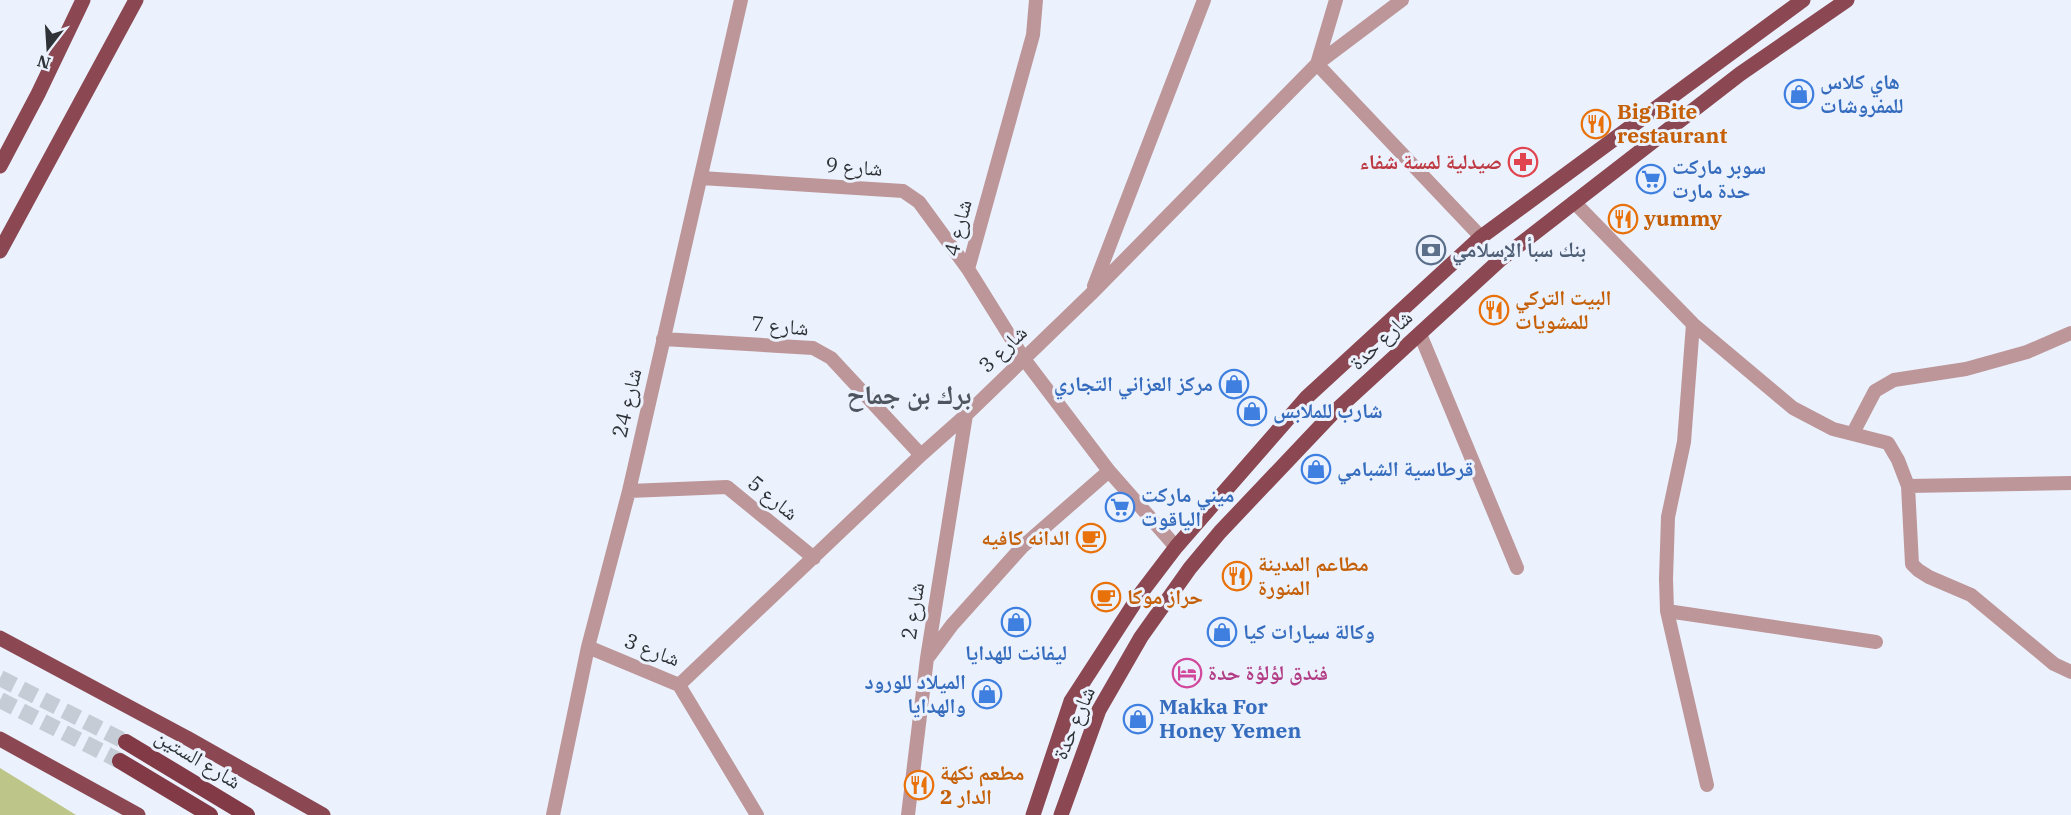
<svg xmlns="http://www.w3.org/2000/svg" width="2071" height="815" viewBox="0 0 2071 815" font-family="'IBM Plex Serif','Noto Naskh Arabic',serif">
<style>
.park{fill:#bdc589}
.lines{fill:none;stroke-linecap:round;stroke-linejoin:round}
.trunk-tunnel{stroke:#c5ccd5;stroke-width:16;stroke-dasharray:16 8;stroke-linecap:butt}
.minor{stroke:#bd9699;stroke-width:14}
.primary{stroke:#8b4852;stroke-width:15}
.trunk{stroke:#813a46;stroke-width:16}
.labels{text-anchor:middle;stroke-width:6;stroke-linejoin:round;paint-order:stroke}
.shop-label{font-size:21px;font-weight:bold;fill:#366cbe;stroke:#ebf2fd;text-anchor:start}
.food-label{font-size:21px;font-weight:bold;fill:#c56008;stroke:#ebf2fd;text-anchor:start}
.health-label{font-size:21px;font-weight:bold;fill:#be3a42;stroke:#ebf2fd;text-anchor:end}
.street-label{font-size:21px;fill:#2f3236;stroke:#ebf2fd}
.service-label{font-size:21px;font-weight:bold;fill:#4e5e75;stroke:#ebf2fd;text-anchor:start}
.hotel-label{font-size:21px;font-weight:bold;fill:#b23c85;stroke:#ebf2fd;text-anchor:start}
.district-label{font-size:27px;font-weight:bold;fill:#50565f;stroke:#ebf2fd}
</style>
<rect width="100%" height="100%" fill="#ebf2fd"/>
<path class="park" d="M0 768 76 815H0Z"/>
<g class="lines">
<path class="trunk-tunnel" d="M0 678 126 742
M0 700 120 761"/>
<path class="minor" d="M1036 0 1033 35 968 269 1024 359 1109 471 1176 547
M1336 0 1317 64 1481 237
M701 178 903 191 919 202 968 269
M1574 202 1693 324 1793 408 1833 429 1888 443 1898 460 1908 486 1912 564 1918 570 1929 577 1971 595 2054 664 2071 672
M1094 286 1204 0
M1693 324 1684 442 1668 517 1666 579 1667 611 1707 785
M1420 334 1517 568
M663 339 813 348 831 358 921 455
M1853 433 1875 391 1894 380 1966 369 2027 352 2071 333
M1908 486 2071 483
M629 491 727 487 814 558
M1667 611 1876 642
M588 647 679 685
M929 656 952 625 1022 547 1109 471
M679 685 921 455 966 415 1091 294 1317 64 1402 0
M679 685 757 815
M553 815 588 647 629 491 741 0
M908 815 927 658 966 415"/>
<path class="primary" d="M0 166 38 94 83 0
M0 251 136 0
M0 638 187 738 323 815
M0 739 138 815
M1033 815 1071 701 1141 593 1176 547 1307 397 1481 237 1803 0
M1061 815 1099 710 1141 637 1190 568 1220 532 1331 415 1501 259 1740 74 1847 0"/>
<path class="trunk" d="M126 742 247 815
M120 761 210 815"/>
</g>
<defs>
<g id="shop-ring" transform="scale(1.5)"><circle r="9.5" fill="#ebf2fd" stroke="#3f7fe0" stroke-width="1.5"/><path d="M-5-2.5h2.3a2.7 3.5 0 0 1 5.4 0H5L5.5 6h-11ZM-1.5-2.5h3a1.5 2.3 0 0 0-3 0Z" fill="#3f7fe0"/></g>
<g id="restaurant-ring" transform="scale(1.5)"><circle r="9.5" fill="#ebf2fd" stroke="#e8710a" stroke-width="1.5"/><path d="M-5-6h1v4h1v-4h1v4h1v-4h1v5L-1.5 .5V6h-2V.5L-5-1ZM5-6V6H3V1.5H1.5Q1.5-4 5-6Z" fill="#e8710a"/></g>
<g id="pharmacy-ring" transform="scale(1.5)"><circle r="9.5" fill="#ebf2fd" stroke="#e0444e" stroke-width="1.5"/><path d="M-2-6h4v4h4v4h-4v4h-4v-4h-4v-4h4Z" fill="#e0444e"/></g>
<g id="supermarket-ring" transform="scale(1.5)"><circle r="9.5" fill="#ebf2fd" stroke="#3f7fe0" stroke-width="1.5"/><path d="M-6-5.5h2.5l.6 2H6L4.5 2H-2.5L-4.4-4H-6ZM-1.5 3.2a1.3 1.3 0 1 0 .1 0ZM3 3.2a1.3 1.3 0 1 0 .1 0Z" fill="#3f7fe0"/></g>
<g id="bank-ring" transform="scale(1.5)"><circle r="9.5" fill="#ebf2fd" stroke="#5c6f8a" stroke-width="1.5"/><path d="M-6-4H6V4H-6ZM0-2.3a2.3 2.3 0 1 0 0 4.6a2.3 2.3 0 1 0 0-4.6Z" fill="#5c6f8a"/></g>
<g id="cafe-ring" transform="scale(1.5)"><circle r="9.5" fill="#ebf2fd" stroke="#e8710a" stroke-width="1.5"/><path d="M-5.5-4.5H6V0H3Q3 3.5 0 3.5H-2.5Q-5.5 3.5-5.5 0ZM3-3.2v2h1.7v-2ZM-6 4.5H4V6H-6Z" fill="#e8710a"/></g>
<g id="hotel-ring" transform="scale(1.5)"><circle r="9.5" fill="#ebf2fd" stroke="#d1479c" stroke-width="1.5"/><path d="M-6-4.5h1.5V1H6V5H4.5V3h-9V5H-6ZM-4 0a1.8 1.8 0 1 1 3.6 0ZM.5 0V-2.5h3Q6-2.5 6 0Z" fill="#d1479c"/></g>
</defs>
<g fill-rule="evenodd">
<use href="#shop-ring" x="1799" y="94"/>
<use href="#restaurant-ring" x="1596" y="124"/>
<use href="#pharmacy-ring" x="1523" y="162"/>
<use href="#supermarket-ring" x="1651" y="179"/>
<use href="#restaurant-ring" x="1623" y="219"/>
<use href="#bank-ring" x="1431" y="250"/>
<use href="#restaurant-ring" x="1494" y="310"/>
<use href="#shop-ring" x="1234" y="384"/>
<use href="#shop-ring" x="1252" y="411"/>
<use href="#shop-ring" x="1316" y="469"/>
<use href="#supermarket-ring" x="1120" y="507"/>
<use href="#cafe-ring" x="1091" y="538"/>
<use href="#restaurant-ring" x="1237" y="576"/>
<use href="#cafe-ring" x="1106" y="597"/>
<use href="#shop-ring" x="1016" y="622"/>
<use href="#shop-ring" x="1222" y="632"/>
<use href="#hotel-ring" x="1187" y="673"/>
<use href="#shop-ring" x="987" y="694"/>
<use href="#shop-ring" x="1138" y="719"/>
<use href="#restaurant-ring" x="919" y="785"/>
</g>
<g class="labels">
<g class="shop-label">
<text x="1820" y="89">هاي كلاس<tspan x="1820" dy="24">للمفروشات</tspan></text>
<text x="1672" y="174">سوبر ماركت<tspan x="1672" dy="24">حدة مارت</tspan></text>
<text x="1213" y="391" text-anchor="end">مركز العزاني التجاري</text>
<text x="1273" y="418">شارب للملابس</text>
<text x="1337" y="476">قرطاسية الشبامي</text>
<text x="1141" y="502">ميني ماركت<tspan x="1141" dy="24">الياقوت</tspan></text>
<text x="1243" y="639">وكالة سيارات كيا</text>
<text x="1016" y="660" text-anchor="middle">ليفانت للهدايا</text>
<text x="966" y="689" text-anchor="end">الميلاد للورود<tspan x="966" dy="24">والهدايا</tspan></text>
<text x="1159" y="714">Makka For<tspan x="1159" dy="24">Honey Yemen</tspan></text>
</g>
<g class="food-label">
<text x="1617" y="119">Big Bite<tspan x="1617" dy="24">restaurant</tspan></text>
<text x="1644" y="226">yummy</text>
<text x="1515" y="305">البيت التركي<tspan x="1515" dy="24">للمشويات</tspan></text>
<text x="1070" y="545" text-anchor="end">الدانه كافيه</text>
<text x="1258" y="571">مطاعم المدينة<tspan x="1258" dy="24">المنورة</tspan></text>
<text x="1127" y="604">حراز موكا</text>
<text x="940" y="780">مطعم نكهة<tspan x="940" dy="24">الدار 2</tspan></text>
</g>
<g class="health-label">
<text x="1502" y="169">صيدلية لمسة شفاء</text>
</g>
<g class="street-label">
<text transform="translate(854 167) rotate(4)" y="7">شارع 9</text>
<text transform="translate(958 228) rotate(-76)" y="7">شارع 4</text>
<text transform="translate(780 326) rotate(5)" y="7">شارع 7</text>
<text transform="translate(1381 340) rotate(-43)" y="7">شارع حدة</text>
<text transform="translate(1003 349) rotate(-44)" y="7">شارع 3</text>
<text transform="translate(627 403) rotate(-77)" y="7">شارع 24</text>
<text transform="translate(773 498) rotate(39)" y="7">شارع 5</text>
<text transform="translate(913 611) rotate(-81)" y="7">شارع 2</text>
<text transform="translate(652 650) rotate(21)" y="7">شارع 3</text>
<text transform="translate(1074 723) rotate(-67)" y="7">شارع حدة</text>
<text transform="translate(198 759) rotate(31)" y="7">شارع الستين</text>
</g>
<g class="service-label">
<text x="1452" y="257">بنك سبأ الإسلامي</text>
</g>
<g class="hotel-label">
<text x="1208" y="680">فندق لؤلؤة حدة</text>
</g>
<g class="district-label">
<text x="909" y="404">برك بن جماح</text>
</g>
</g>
<g transform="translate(48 48) rotate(197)" stroke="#ebf2fd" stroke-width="4.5" paint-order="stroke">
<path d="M0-4.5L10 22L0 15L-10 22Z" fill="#2f3236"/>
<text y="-9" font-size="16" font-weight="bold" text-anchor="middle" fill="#2f3236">N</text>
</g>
</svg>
